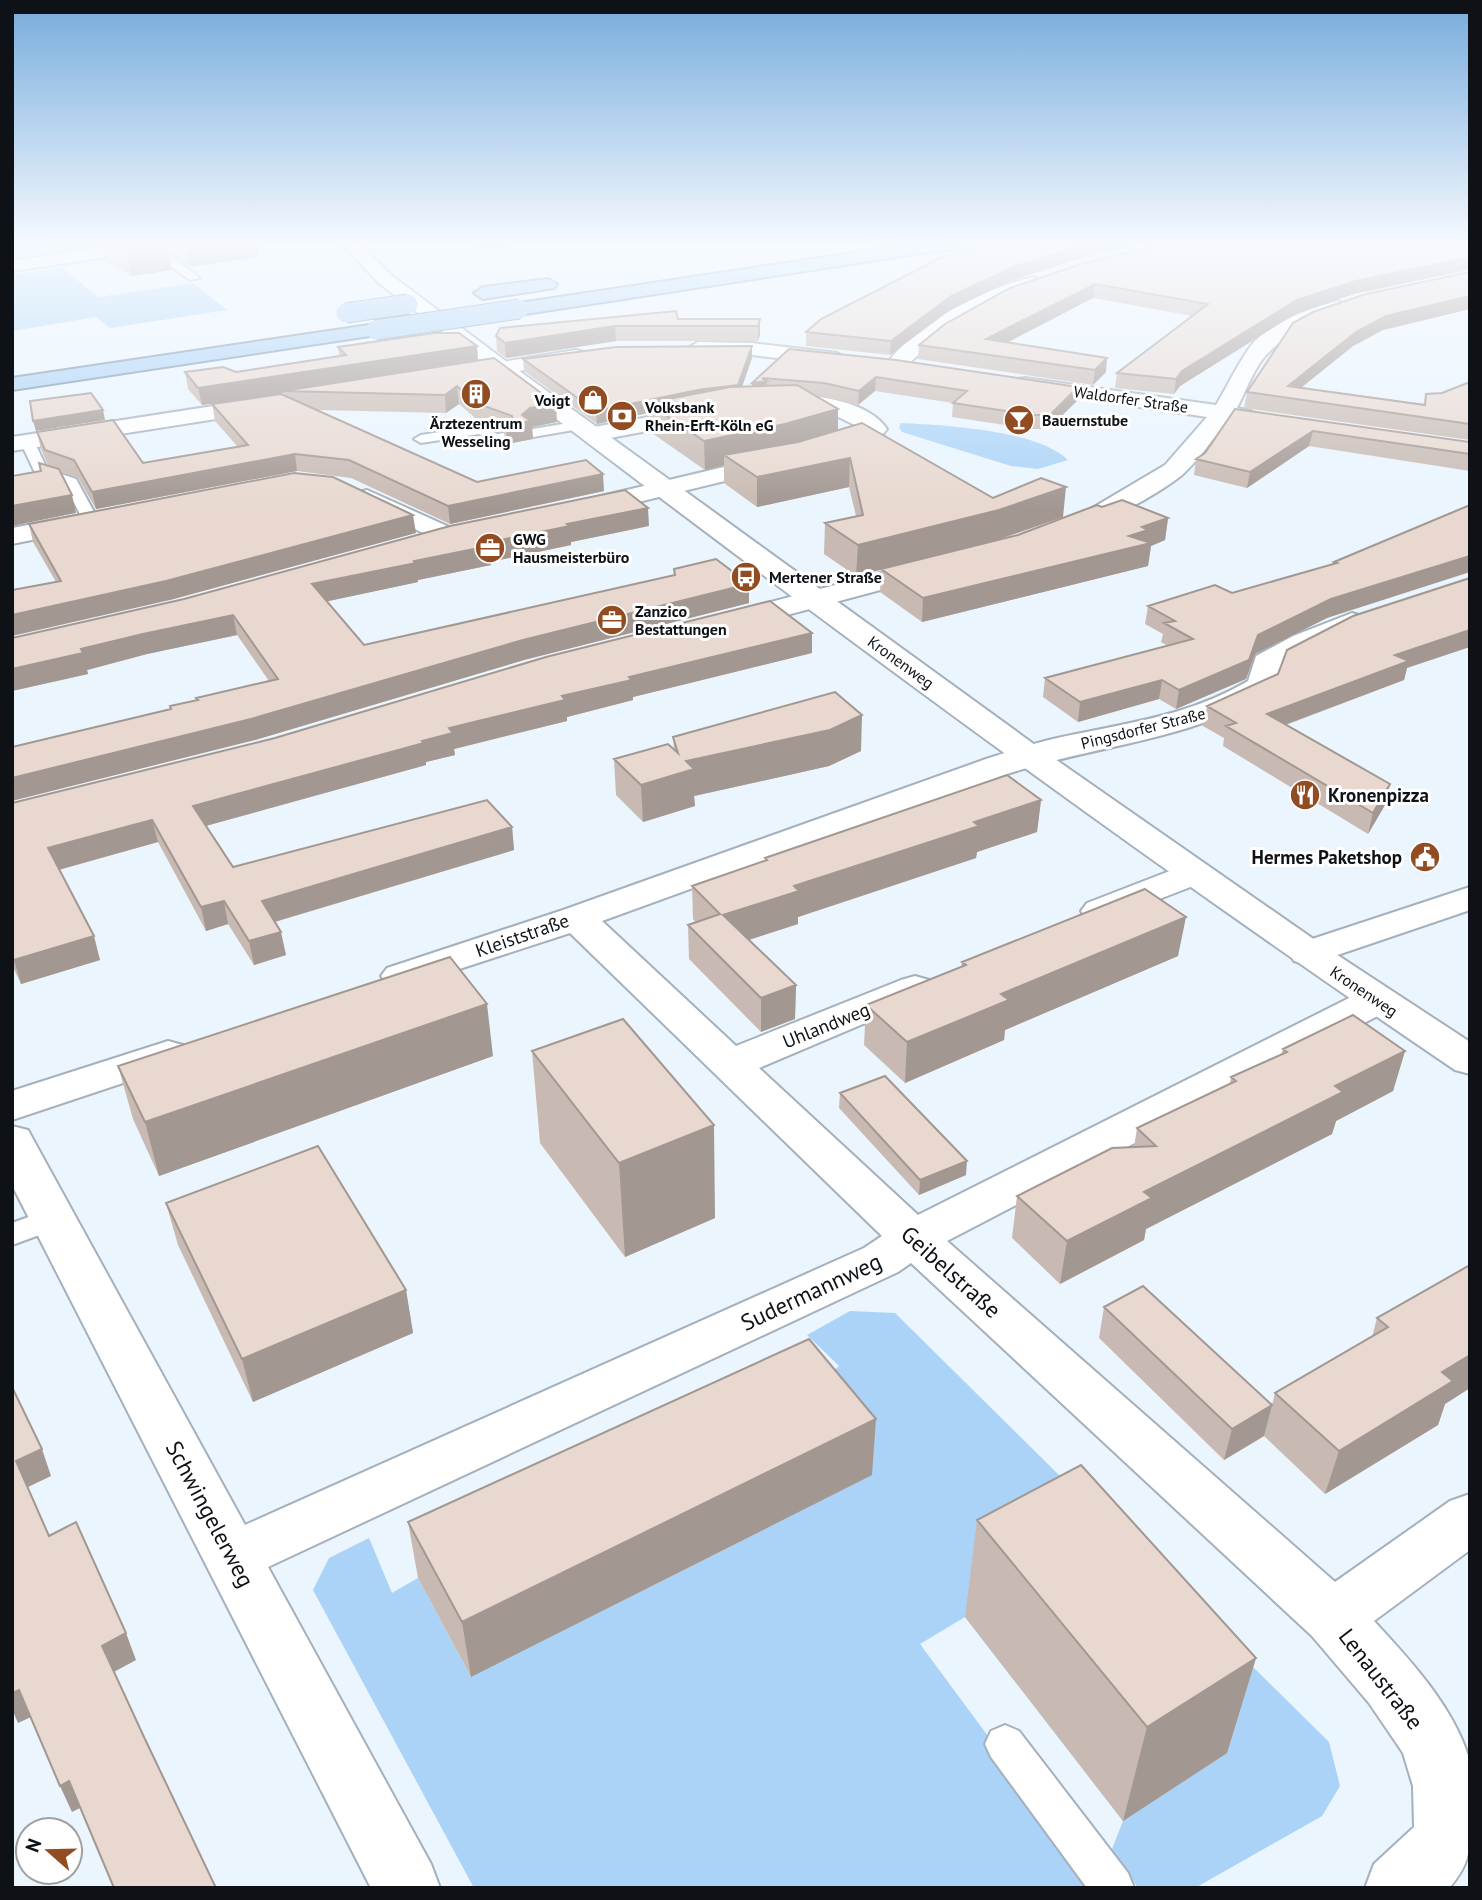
<svg xmlns="http://www.w3.org/2000/svg" width="1482" height="1900" viewBox="0 0 1482 1900" font-family="'PT Sans',sans-serif">
<style>
.green{fill:#aad3f7}
.lines{fill:none;stroke-linecap:round;stroke-linejoin:round}
.lane-casing{stroke:#a4b1bc;stroke-width:4}
.street-casing{stroke:#a4b1bc;stroke-width:4}
.secondary-casing{stroke:#a4b1bc;stroke-width:4}
.highway-casing{stroke:#708da7;stroke-width:4}
.lane{fill:#fff;fill-rule:evenodd}
.street{fill:#fff;fill-rule:evenodd}
.secondary{fill:#fff;fill-rule:evenodd}
.highway{fill:#a5cff5;fill-rule:evenodd}
.highway-bridge-casing{stroke:#708da7;stroke-width:21;stroke-linecap:butt}
.highway-bridge{stroke:#a5cff5;stroke-width:19}
.wall{fill:#c8bab2}
.shaded-wall{fill:#a29791}
.building{fill:#e8d8cf;stroke:#a29791;stroke-width:2}
.labels{text-anchor:middle;stroke-width:6;stroke-linejoin:round;paint-order:stroke}
.far-street-label{font-size:16px;fill:#0e1216;stroke:#fff}
.far-poi-label{font-size:16px;font-weight:bold;fill:#0e1216;stroke:#fff;text-anchor:start}
.poi-label{font-size:19px;font-weight:bold;fill:#0e1216;stroke:#fff;text-anchor:start}
.street-label{font-size:19px;fill:#0e1216;stroke:#fff}
.near-street-label{font-size:23px;fill:#0e1216;stroke:#fff}
</style>
<rect width="100%" height="100%" fill="#eaf5fe"/>
<path class="green" d="M12 243H117L12 258Z
M62 268 99 297 193 283 227 310 110 328 96 317 12 331V275Z
M901 423C944 425 1038 430 1068 460L1038 469 1011 466 902 432 899 427Z
M850 1311 895 1313 1329 1742 1340 1786 1322 1816 1195 1888H1138L1112 1849 1123 1821 965 1617 920 1644 1100 1888H474L313 1590 329 1558 369 1538 392 1593 418 1578 471 1677 839 1366 807 1335Z"/>
<g class="lines">
<g class="lane-casing">
<path id="lane" d="M145 244H153L200 278 190 280 145 248Z
M580 421 585 422V428L533 437 526 433 533 429Z
M482 425 497 434 505 433 512 437 494 443 479 434 421 443 414 439 421 435Z
M27 437 34 441 47 469 76 479 99 521 97 524H85L65 485 36 475 20 441Z
M54 1208 64 1212 69 1219 64 1226 12 1245V1223Z
M1005 1725 1019 1731 1128 1873 1134 1888H1087L991 1757 985 1744 991 1731Z"/>
</g>
<g class="street-casing">
<path id="street" d="M132 243H177L169 248 12 271V261Z
M1033 277 1042 282 1039 286 988 307 944 331 903 369H889L886 365C914 324 985 288 1033 277Z
M1338 301 1347 307 1345 311C1319 317 1288 333 1269 352 1255 365 1246 391 1237 408L1251 411 1254 416 1251 421H1228C1213 438 1199 460 1182 475 1163 491 1092 533 1069 527L1065 522 1069 517 1089 510 1165 465 1207 417 1025 390 1017 389 1014 384 1017 379 1025 378 1216 405C1227 387 1237 365 1250 347 1268 323 1310 308 1338 301Z
M698 342 752 343 837 353 847 359 837 365 752 355 691 352 688 348Z
M576 350 583 352 586 356 583 360 459 381 448 375 459 369Z
M789 394C820 396 868 401 887 429 876 446 842 461 822 456L818 451 822 446 863 429 828 412 781 406 778 401Z
M265 398 276 405 273 410 12 451V437Z
M698 408 709 415 706 420 594 441 583 434 594 427Z
M774 455 782 457 786 462 782 467 581 516 572 513 568 508 572 503Z
M367 490 456 530 460 535 456 540H438L358 502 355 497 358 492Z
M82 515 91 518 95 523 91 528 12 544V528Z
M930 560 940 562 943 568 940 574 731 630 721 627 717 621 721 615Z
M1352 613 1362 616 1366 622 1362 628 1313 648 1281 666 1273 691C1192 740 1098 745 1010 773L602 921 736 1046 901 980 915 976 929 980 935 988 929 996 759 1068 918 1215 1363 991 1377 988 1391 991 1397 1000 1391 1009 947 1241 1335 1582 1450 1501 1470 1494V1550L1374 1621C1411 1661 1452 1705 1469 1758 1474 1776 1470 1800 1470 1818 1470 1849 1471 1863 1449 1888H1365L1374 1864 1414 1827 1413 1786 1403 1753 1369 1703 1312 1636 911 1263 898 1272 268 1567 431 1864 440 1888H371L12 1185V1126L28 1130 34 1141 245 1525 864 1248 882 1236 570 933 401 988 387 984 381 976 387 968 563 910 986 759C1009 752 1031 744 1053 739 1123 723 1185 718 1248 681L1256 656 1293 636Z
M1193 862 1206 865 1211 873 1206 881 1100 922 1087 919 1081 911 1087 903Z
M1470 887V910L1308 965 1294 961 1289 953 1294 945Z
M168 1041 183 1045 189 1054 183 1063 12 1120V1091Z"/>
</g>
<g class="secondary-casing">
<path id="secondary" d="M341 243H359L391 275 507 362 1042 750 1322 945 1470 1042V1074L1455 1070C1087 821 731 554 379 283Z"/>
</g>
<g class="highway-casing">
<path id="highway" d="M920 243H964L956 248 519 315 509 309 519 303Z
M548 279 557 284 554 288 483 299 474 293 483 287Z
M376 324 386 330 383 334 12 390V378Z"/>
</g>
<use href="#lane" class="lane"/>
<use href="#street" class="street"/>
<use href="#secondary" class="secondary"/>
<use href="#highway" class="highway"/>
<g class="highway-bridge-casing">
<path id="highway-bridge" d="M346 313 408 304
M376 330 519 309"/>
</g>
<use href="#highway-bridge" class="highway-bridge"/>
</g>
<path class="wall" d="M74 243H256L258 257 190 267 168 252 172 270 132 276 104 260 101 245 82 248Z
M466 243H511L499 250 472 247Z
M1168 243H1470V270L1354 294 1295 314 1180 386 1174 394 1115 388 1117 373 1193 316 1093 298 1007 342 1106 372 1093 385 918 359 919 345Z
M1084 257 1015 279 950 310 890 355 806 346V332Z
M1470 272V309L1383 330 1353 346 1301 388 1424 404 1426 394 1442 393 1470 382V440L1244 408 1247 392Z
M678 319H760V335L758 341H616L506 358 497 351 496 336Z
M477 346 478 361 557 422 532 427 533 439 507 444 505 442 504 431 481 423 459 404 446 413 318 410 477 482 604 491 450 524 351 478 297 471 96 509 78 478 60 471 76 513 41 471 48 466 41 449 37 432 143 463 238 447 215 421 212 404 284 395V393L202 405 188 389 185 372H236L339 356 338 347Z
M752 346V358L742 387H752V383L789 349 1078 387 1077 401 1048 429H1031L952 417 953 403 875 391 858 405 824 397 816 396 838 409V430L993 498 1063 517 1001 539 1018 535 1102 507 1168 518 1165 540 1151 546 1148 566 922 622 880 592 881 570 856 576 824 554 825 523 856 516 849 487 757 507 724 483V465L705 470 649 431 648 413 597 424 524 371 523 359Z
M1235 409 1470 442V471L1309 446 1247 488 1194 475 1196 459 1205 453Z
M1470 505 1327 618 1255 654 1246 679 1176 709 1159 699 1078 722 1043 697 1045 678 1168 646 1161 642 1163 634 1145 624 1148 606 1232 593 1333 564 1334 562Z
M29 524 416 533 170 600 56 582 33 542Z
M649 526 571 542V545L490 562 491 565 418 580V582L327 601 364 645 674 576V569L749 584V603L524 660 255 740 170 709V706L197 701 196 698 269 681 237 635 147 654 87 670 88 674 12 691V638Z
M812 653 633 697V700L567 717V721L454 749 455 755 426 762V765L206 826 233 867 512 827 514 850 275 922 286 955 254 965 228 924 206 931 158 842 59 870 100 960 21 984 12 965V803Z
M1407 668 1404 680 1286 725 1390 784 1385 805 1368 834 1223 746 1224 738 1203 726 1207 706 1278 674Z
M673 737 861 751 829 766 694 796 695 806 643 822 616 795 614 759 674 750Z
M1041 800 1037 832 977 852 976 858 798 917V924L749 940 796 985 795 1019 761 1032 689 959 688 925 696 923 693 919 692 886 765 861V858Z
M1178 956 1005 1030 1004 1040 905 1083 864 1045 866 1005 961 967 962 962Z
M1283 1049 1405 1051 1393 1091 1336 1121 1332 1134 1146 1229 1144 1240 1060 1284 1012 1238 1017 1196 1134 1147 1137 1128 1230 1083 1231 1077 1281 1055Z
M532 1051 715 1218 625 1257 540 1143Z
M493 1056 159 1176 133 1119 118 1066Z
M840 1093 966 1175 919 1195 839 1108Z
M166 1203 406 1290 413 1333 253 1402 178 1245Z
M1470 1265V1388L1445 1404 1438 1425 1325 1494 1264 1436 1224 1460 1099 1338 1104 1307 1272 1405 1275 1393 1372 1337 1377 1318Z
M872 1475 471 1677 418 1578 408 1522Z
M977 1520 1256 1658 1227 1753 1123 1821 965 1617Z"/>
<path class="shaded-wall" d="M81 243H101V245L82 248Z
M126 243H167L172 270 132 276Z
M185 243H256L258 257 190 267Z
M499 243H511L499 250Z
M1091 243H1146L1084 257 1015 279 950 310 890 355 891 341 951 296 1016 266Z
M1470 257 1469 269 1354 294 1295 314 1180 386 1174 394 1176 379 1182 371 1297 300 1356 281Z
M1095 284 1093 298 985 354 986 339Z
M1470 296V309L1383 330 1353 346 1288 398V386L1356 332 1386 316Z
M760 319V335L758 341V326Z
M615 326 616 341 506 358 505 343Z
M477 346 478 363 283 391 284 393 202 405 198 388Z
M752 346V358L738 398 648 403V413L597 424 596 411Z
M1107 358 1106 372 1093 385 1095 370Z
M876 377 875 391 858 405 859 391Z
M767 381V395L752 397V383Z
M457 386 459 404 446 413 445 395Z
M1078 387 1077 401 1048 429 1050 415Z
M556 404 557 422 532 427 533 439 507 444 506 425 522 415 530 408Z
M838 409V437L724 455V465L705 470 704 441Z
M103 410 105 420 36 431 33 421Z
M1313 431 1309 446 1247 488 1250 472Z
M295 454 297 471 96 509 92 492Z
M850 458 849 487 757 507V477Z
M603 474 604 491 450 524 448 506Z
M1066 487 1063 517 996 540 856 576 858 545Z
M72 495 76 513 12 526V506Z
M648 508 649 526 571 542V545L490 562 491 565 418 580V582L315 604 312 584 414 561 567 524Z
M413 515 416 533 170 600 12 636V615Z
M1168 518 1165 540 1151 546 1148 566 922 622 923 598 1129 536 1142 527Z
M1470 556V572L1327 618 1255 654 1246 679 1176 709 1179 690 1258 635 1331 599Z
M749 584V603L524 660 255 740 12 801V778L523 640Z
M233 615 237 635 147 654 87 670 88 674 12 691V669L81 649 143 634Z
M1470 630V647L1407 668 1404 680 1263 733 1267 714 1395 655Z
M812 633V653L633 697V700L567 717V721L454 749 455 755 426 762V765L198 828 193 806 449 728 629 677Z
M1162 680 1159 699 1078 722 1080 702Z
M862 715 861 751 829 766 694 796 695 806 643 822 641 785 686 761Z
M1390 784 1385 805 1368 834 1373 813Z
M1041 800 1037 832 977 852 976 858 798 917V924L723 948V915L794 886 974 822Z
M152 820 158 842 54 871 48 848Z
M512 827 514 850 267 924 262 901Z
M224 901 228 924 206 931 201 907Z
M1186 917 1178 956 1005 1030 1004 1040 905 1083 907 1042 1001 994Z
M281 932 286 955 254 965 249 941Z
M94 936 100 960 21 984 14 960Z
M796 985 795 1019 761 1032V998Z
M487 1004 493 1056 159 1176 145 1122Z
M1405 1051 1393 1091 1336 1121 1332 1134 1146 1229 1144 1240 1060 1284 1067 1241 1144 1192 1335 1086Z
M714 1125 715 1218 625 1257 619 1163Z
M967 1161 966 1175 919 1195 920 1180Z
M406 1290 413 1333 253 1402 242 1359Z
M1470 1355V1388L1445 1404 1438 1425 1325 1494 1339 1451 1442 1372Z
M1272 1405 1264 1436 1224 1460 1232 1429Z
M876 1419 872 1475 471 1677 462 1622Z
M42 1449 51 1476 26 1488 16 1461Z
M126 1633 136 1660 112 1673 102 1646Z
M1256 1658 1227 1753 1123 1821 1147 1727Z
M19 1690 31 1717 18 1723 12 1709V1693Z
M69 1781 80 1808 72 1812 60 1786Z"/>
<path class="building" d="M988 243H1091L1016 266 951 296 891 341 806 332 821 319 938 259Z
M1168 243H1470V257L1356 281 1297 300 1182 371 1176 379 1117 373 1208 304 1095 284 986 339 1107 358 1095 370 919 345 945 324 1010 288 1081 264Z
M1470 272V296L1386 316 1356 332 1288 386 1425 405 1426 394 1442 393 1470 382V424L1247 392 1293 323 1313 312 1366 294Z
M676 311 678 319H760L758 326H615L505 343 496 336 500 328Z
M434 333H459L477 346 198 388 185 372 223 367 236 372 346 355 338 347Z
M752 346 738 385 698 390 596 411 523 359 616 347Z
M789 349 896 360 1078 387 1050 415H1033L953 403 967 391 876 377 859 391 824 383 762 378 767 381 752 383Z
M494 358 556 404 530 408 522 415 531 421 506 425 503 423 513 420 512 416 479 404 457 386 445 395 283 391Z
M797 385 838 409 785 424 704 441 648 403 730 387Z
M91 393 103 410 33 421 30 401Z
M281 394 477 482 586 460 603 474 448 506 349 460 295 454 92 492 74 460 45 450 37 432 113 420 143 463 248 445 212 404Z
M1235 409 1470 442V454L1313 431 1250 472 1196 459 1205 453Z
M862 423 993 498 1041 478 1066 487 999 510 858 545 825 523 863 515 850 458 757 477 724 455 798 442Z
M39 463 59 469 72 495 12 506V476L41 471Z
M294 473 333 477 413 515 166 581 12 615V590L61 581 29 524Z
M625 490 648 508 567 524 570 526 486 543 489 546 414 561 416 563 312 584 364 645 675 575 674 569 716 559 749 584 523 640 251 719 12 778V747L171 709 170 706 198 700 196 698 278 679 233 615 143 634 81 649 83 653 12 669V638L184 599 450 526Z
M1122 500 1168 518 1142 527 1148 530 1129 536 1151 543 923 598 881 569 1018 535 1097 505 1102 507Z
M1470 505V556L1331 599 1258 635 1249 660 1179 690 1162 680 1080 702 1045 678 1193 639 1164 623 1175 621 1148 606 1215 585 1232 593 1337 563 1334 562Z
M1470 578V630L1395 655 1409 661 1267 714 1390 784 1373 813 1226 726 1236 723 1207 706 1278 674 1287 650 1353 616Z
M770 601 812 633 629 677 632 680 562 696 565 700 449 728 453 733 422 741 424 743 193 806 233 867 487 800 512 827 262 901 281 932 249 941 224 901 201 907 152 820 48 848 94 936 14 960 12 957V803L275 738 546 657Z
M835 692 862 715 830 730 686 761 694 769 641 785 614 759 668 744 678 753 673 737Z
M1007 775 1041 800 974 822 979 826 794 886 799 891 723 915 796 985 761 998 688 925 720 914 692 886 767 860 765 858Z
M1145 889 1186 917 1001 994 1009 1000 907 1042 866 1005 966 965 962 962Z
M450 957 487 1004 145 1122 118 1066Z
M1353 1015 1405 1051 1335 1086 1343 1092 1144 1192 1152 1198 1067 1241 1017 1196 1112 1148 1156 1146 1137 1128 1236 1081 1231 1077 1287 1052 1283 1049Z
M623 1019 714 1125 619 1163 532 1051Z
M885 1076 967 1161 920 1180 840 1093Z
M318 1146 406 1290 242 1359 166 1203Z
M1470 1265V1355L1442 1372 1453 1381 1339 1451 1275 1393 1388 1327 1377 1318Z
M1143 1286 1272 1405 1232 1429 1104 1307Z
M809 1339 876 1419 462 1622 408 1522Z
M12 1387 42 1449 16 1461 49 1536 76 1522 126 1633 102 1646 144 1737 216 1888H114L69 1781 60 1786 19 1690 12 1693Z
M1081 1465 1256 1658 1147 1727 977 1520Z"/>
<linearGradient id="sky" x2="0" y2="1"><stop stop-color="#76abdc"/><stop offset="0.48" stop-color="#f6faff"/><stop offset="1" stop-color="#f6faff" stop-opacity="0"/></linearGradient>
<rect width="1482" height="509" fill="url(#sky)"/>
<defs>
<g id="building-disc" transform="scale(1.575)"><circle r="9.5" fill="#914d21" stroke="#fff"/><path d="M-4-6H4V6H1V3H-1V6H-4ZM-2.5-4.3h1.7v1.8h-1.7ZM.8-4.3h1.7v1.8H.8ZM-2.5-1h1.7V.8h-1.7ZM.8-1h1.7V.8H.8Z" fill="#fff"/></g>
<g id="shop-disc" transform="scale(1.575)"><circle r="9.5" fill="#914d21" stroke="#fff"/><path d="M-5-2.5h2.3a2.7 3.5 0 0 1 5.4 0H5L5.5 6h-11ZM-1.5-2.5h3a1.5 2.3 0 0 0-3 0Z" fill="#fff"/></g>
<g id="bank-disc" transform="scale(1.575)"><circle r="9.5" fill="#914d21" stroke="#fff"/><path d="M-6-4H6V4H-6ZM0-2.3a2.3 2.3 0 1 0 0 4.6a2.3 2.3 0 1 0 0-4.6Z" fill="#fff"/></g>
<g id="bar-disc" transform="scale(1.575)"><circle r="9.5" fill="#914d21" stroke="#fff"/><path d="M-6-5H6L.8 .8V4.5H3.5V6h-7V4.5H-.8V.8Z" fill="#fff"/></g>
<g id="office-disc" transform="scale(1.575)"><circle r="9.5" fill="#914d21" stroke="#fff"/><path d="M-6-3h4V-5.5h4V-3h4V5H-6ZM-1-4.5V-3h2v-1.5ZM-6 0V1H6V0Z" fill="#fff"/></g>
<g id="bus-disc" transform="scale(1.575)"><circle r="9.5" fill="#914d21" stroke="#fff"/><path d="M-5-6H5V4H4V6H2V4H-2V6H-4V4H-5ZM-3.5-4V0h7V-4ZM-3.5 1.2v1.5H-2V1.2ZM2 1.2v1.5H3.5V1.2Z" fill="#fff"/></g>
<g id="restaurant-disc" transform="scale(1.575)"><circle r="9.5" fill="#914d21" stroke="#fff"/><path d="M-5-6h1v4h1v-4h1v4h1v-4h1v5L-1.5 .5V6h-2V.5L-5-1ZM5-6V6H3V1.5H1.5Q1.5-4 5-6Z" fill="#fff"/></g>
<g id="civic-disc" transform="scale(1.575)"><circle r="9.5" fill="#914d21" stroke="#fff"/><path d="M-.6-6.5H3V-4.5H.6V-3L4-1V1h2V6H-6V1h2V-1L-.6-3ZM-1.2 2.5V6h2.4V2.5Z" fill="#fff"/></g>
</defs>
<g fill-rule="evenodd">
<use href="#building-disc" x="476" y="394"/>
<use href="#shop-disc" x="593" y="400"/>
<use href="#bank-disc" x="622" y="416"/>
<use href="#bar-disc" x="1019" y="420"/>
<use href="#office-disc" x="490" y="548"/>
<use href="#bus-disc" x="746" y="577"/>
<use href="#office-disc" x="612" y="620"/>
<use href="#restaurant-disc" x="1305" y="795"/>
<use href="#civic-disc" x="1425" y="857"/>
</g>
<g class="labels">
<g class="far-street-label">
<text transform="translate(1131 399) rotate(8)" y="6">Waldorfer Straße</text>
<text transform="translate(901 662) rotate(36)" y="6">Kronenweg</text>
<text transform="translate(1143 728) rotate(-14)" y="6">Pingsdorfer Straße</text>
<text transform="translate(1364 991) rotate(34)" y="6">Kronenweg</text>
</g>
<g class="far-poi-label">
<text x="570" y="406" text-anchor="end">Voigt</text>
<text x="645" y="413">Volksbank<tspan x="645" dy="18">Rhein-Erft-Köln eG</tspan></text>
<text x="1042" y="426">Bauernstube</text>
<text x="476" y="429" text-anchor="middle">Ärztezentrum<tspan x="476" dy="18">Wesseling</tspan></text>
<text x="513" y="545">GWG<tspan x="513" dy="18">Hausmeisterbüro</tspan></text>
<text x="769" y="583">Mertener Straße</text>
<text x="635" y="617">Zanzico<tspan x="635" dy="18">Bestattungen</tspan></text>
</g>
<g class="poi-label">
<text x="1328" y="802">Kronenpizza</text>
<text x="1402" y="864" text-anchor="end">Hermes Paketshop</text>
</g>
<g class="street-label">
<text transform="translate(522 935) rotate(-19)" y="7">Kleiststraße</text>
<text transform="translate(826 1025) rotate(-22)" y="7">Uhlandweg</text>
</g>
<g class="near-street-label">
<text transform="translate(951 1272) rotate(42)" y="8">Geibelstraße</text>
<text transform="translate(811 1292) rotate(-25)" y="8">Sudermannweg</text>
<text transform="translate(210 1514) rotate(62)" y="8">Schwingelerweg</text>
<text transform="translate(1381 1679) rotate(52)" y="8">Lenaustraße</text>
</g>
</g>
<rect width="1482" height="1900" fill="none" stroke="#0e1216" stroke-width="28"/>
<g transform="translate(49 1851) rotate(290)"><circle r="33" fill="#ffffff" stroke="#9fa0a2" stroke-width="2"/>
<path d="M0-5L12 26L0 18L-12 26Z" fill="#914d21"/>
<text y="-10" font-size="19" font-weight="bold" text-anchor="middle" fill="#0e1216">N</text>
</g>
</svg>
